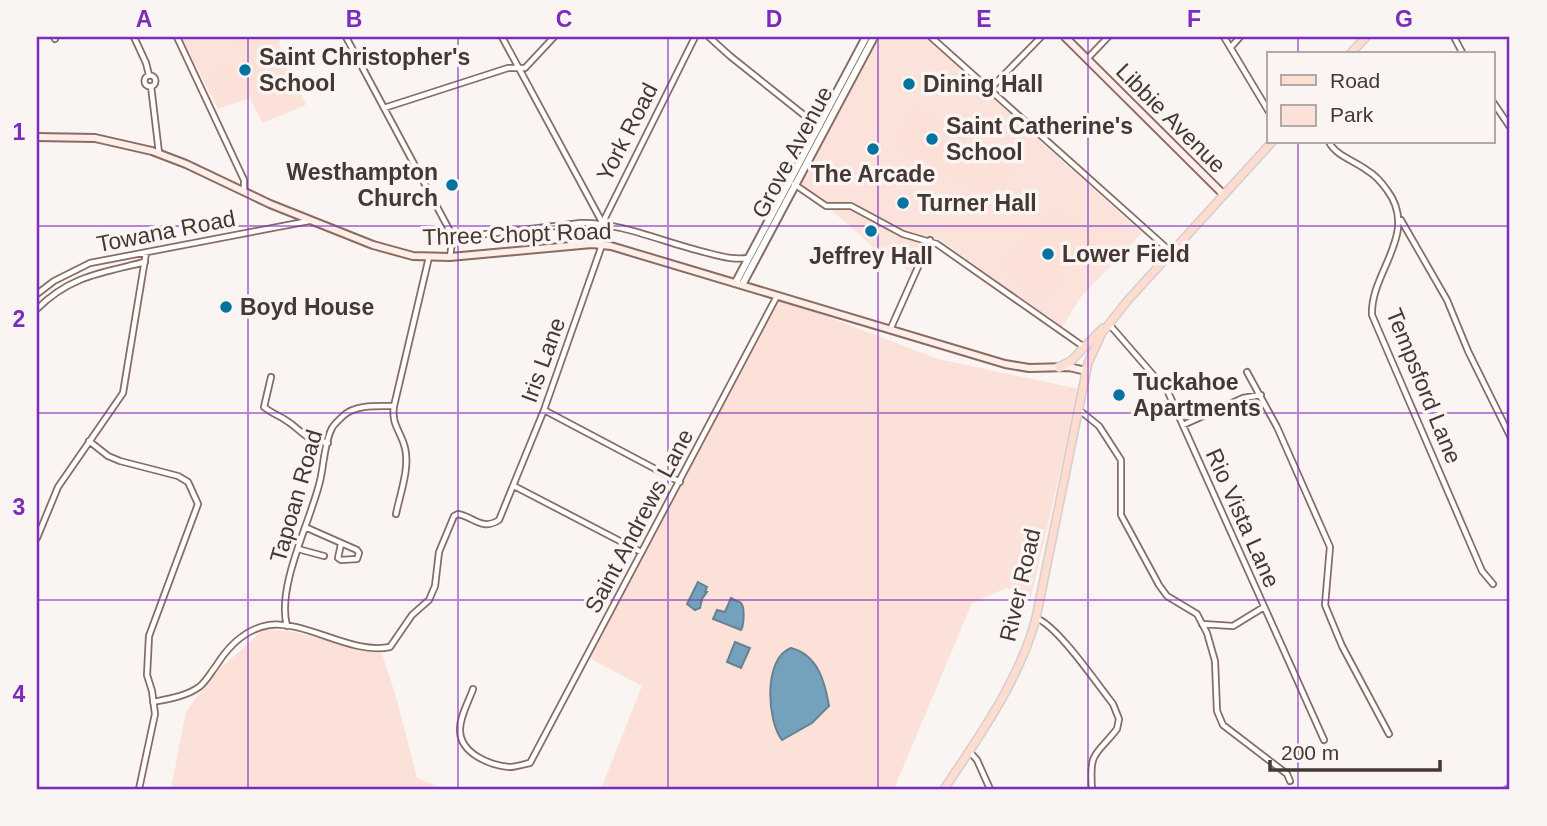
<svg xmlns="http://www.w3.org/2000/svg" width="1547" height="826" viewBox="0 0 1547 826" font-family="Arial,sans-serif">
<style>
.built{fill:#fbe3db}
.green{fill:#fce1d8}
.water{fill:#74a1bb;stroke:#668292;stroke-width:2}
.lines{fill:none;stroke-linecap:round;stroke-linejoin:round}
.canal{stroke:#74a1bb;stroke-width:6}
.minor-casing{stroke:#886c63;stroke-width:8}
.tertiary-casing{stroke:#886c63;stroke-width:10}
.secondary-casing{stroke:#886c63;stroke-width:10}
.primary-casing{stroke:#d2cfce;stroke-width:10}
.minor{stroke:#fff;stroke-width:4.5}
.tertiary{stroke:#fff;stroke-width:6}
.secondary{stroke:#ffede8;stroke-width:6}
.primary{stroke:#fedcd0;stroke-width:7}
.grid{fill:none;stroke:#7b2cbf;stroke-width:2;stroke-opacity:0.55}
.poi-dot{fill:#02739e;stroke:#faf4f2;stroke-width:2.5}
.labels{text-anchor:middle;stroke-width:7;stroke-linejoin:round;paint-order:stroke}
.poi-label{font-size:23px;font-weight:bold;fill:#453834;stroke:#faf4f2;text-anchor:start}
.street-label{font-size:23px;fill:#453834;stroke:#faf4f2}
.neatline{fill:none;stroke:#7b2cbf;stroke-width:2.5}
.grid-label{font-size:23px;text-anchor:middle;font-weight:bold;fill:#7b2cbf}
</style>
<rect width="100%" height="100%" fill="#faf4f2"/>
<path class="built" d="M181 37H281L279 43 306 105 262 123 250 98 218 109Z
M880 37H925L1142 233 1080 298 1062 327 940 240 928 237 912 273 874 248 849 225 800 185Z"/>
<path class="green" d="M231 37H269V38L238 52Z
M277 45 302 103 264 119 240 61Z
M235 63 247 91 221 102 209 74Z
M916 108C931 113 1013 157 1013 169 1013 177 1004 188 1000 194H988L897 150 894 140 909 112Z
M1057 204 1097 241 1039 304 999 268Z
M779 298 938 359 1079 389 1031 597 1006 588 972 603 894 789H601L642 686 589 658Z
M264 629 290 631 382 654 396 697 417 778 445 789H171L186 712 212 676Z"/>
<path class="water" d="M698 582 707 587 705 592H707L702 599 700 608 695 610 687 604Z
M731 598C732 599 740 602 741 603 745 607 744 625 741 630L713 619 717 610 725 612Z
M735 642 750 648 741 668 727 662Z
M791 648C818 655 825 682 829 706L812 723 782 740C767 721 763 658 791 648Z"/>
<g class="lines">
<path class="canal" d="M1505 789 1510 786"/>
<g class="minor-casing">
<path id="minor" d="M54 37 55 39
M134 37 146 63 149 75
M177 37 244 180V191
M346 37 451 233 452 242 450 257
M502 37 602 222
M709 37 730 56 819 127
M931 37 1171 252
M1224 37 1269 112
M1454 37 1463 54
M1231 47 1240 37
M1087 59 1108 37
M144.5 81a5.5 5.5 0 1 1 11 0a5.5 5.5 0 1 1-11 0Z
M151 86 159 153
M990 89 1041 37
M1493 102 1510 127
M384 108 508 68H525L554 37
M1329 142C1336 156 1355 161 1368 171 1375 175 1382 183 1387 190 1420 234 1370 272 1372 315L1482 571 1493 584
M794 184 826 206H851L903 234 937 244 1084 347
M1401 220 1447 300 1468 351 1510 436
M452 238 581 223C619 222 666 243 704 252 720 256 732 260 748 258
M592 244 695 37
M37 294 54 281 90 263 309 221
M37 309C70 276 101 273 145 262
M1109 324 1168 392 1324 740
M890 330 930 240
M1247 372 1277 427 1330 547 1325 605 1342 646 1389 734
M271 377 264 407C270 412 277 415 284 419 304 431 301 439 328 443
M394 406C391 425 401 431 405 448 410 468 400 494 396 514
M1078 409 1099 426 1121 460V515L1159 585 1167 596 1197 614 1207 633 1215 661 1217 711 1223 725 1287 774 1290 781
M544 410 680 482
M1183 425 1243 398 1261 395
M89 441 108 456 120 461 178 476 188 482 198 504 149 636 147 675 152 691 155 714 139 789
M514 486 641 552
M305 527 357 550 359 553 357 559 341 560 338 558 341 544
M37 538 58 487 123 393 146 253
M298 549 324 556
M1036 618C1058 626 1097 684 1113 704L1119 719 1117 729C1096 756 1089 750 1092 789
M1202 624 1233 626 1264 607
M287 626C276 587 311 520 320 481 324 465 324 443 332 428 334 424 340 419 343 416 355 404 379 406 394 406L429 257
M473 689C469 701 459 718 460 731 461 754 490 765 509 767 516 767 524 764 530 763L777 296
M153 702C168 699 187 696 199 687 206 682 211 672 216 666 229 645 245 629 269 625 306 620 351 655 390 647L412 615 429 600 435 586 439 552 454 516 458 514C474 517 482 531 499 520L544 410 602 245
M969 751 977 760 990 789"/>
</g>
<g class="tertiary-casing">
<path id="tertiary" d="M736 282 866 37
M742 285 874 37"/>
</g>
<g class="secondary-casing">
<path id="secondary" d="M1065 37 1223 194
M37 137 95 138 152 151 186 164 270 204 373 245 413 256 450 257 592 244 611 246 1005 364 1029 368 1069 367 1086 371"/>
</g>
<g class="primary-casing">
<path id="primary" d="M1350 54 1366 37
M1059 367 1071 361 1103 328
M944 789C979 737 1020 679 1036 618L1088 363 1102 333 1128 300 1272 142"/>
</g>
<use href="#minor" class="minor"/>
<use href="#tertiary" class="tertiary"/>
<use href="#secondary" class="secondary"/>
<use href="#primary" class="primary"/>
</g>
<path class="grid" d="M248 37V789M458 37V789M668 37V789M878 37V789M1088 37V789M1298 37V54M1298 142V789M37 226H1510M37 413H1510M37 600H1510"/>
<g class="poi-dot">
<circle cx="245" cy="70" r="7"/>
<circle cx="909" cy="84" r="7"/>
<circle cx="932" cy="139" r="7"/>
<circle cx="873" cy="149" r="7"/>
<circle cx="452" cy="185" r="7"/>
<circle cx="903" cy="203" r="7"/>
<circle cx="871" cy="231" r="7"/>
<circle cx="1048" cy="254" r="7"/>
<circle cx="226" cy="307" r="7"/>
<circle cx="1119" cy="395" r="7"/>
</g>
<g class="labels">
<g class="poi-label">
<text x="259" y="65">Saint Christopher's<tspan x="259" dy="26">School</tspan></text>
<text x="923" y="92">Dining Hall</text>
<text x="946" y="134">Saint Catherine's<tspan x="946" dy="26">School</tspan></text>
<text x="438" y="180" text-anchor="end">Westhampton<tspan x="438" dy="26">Church</tspan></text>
<text x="873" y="182" text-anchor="middle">The Arcade</text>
<text x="917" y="211">Turner Hall</text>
<text x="1062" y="262">Lower Field</text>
<text x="871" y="264" text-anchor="middle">Jeffrey Hall</text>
<text x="240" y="315">Boyd House</text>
<text x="1133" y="390">Tuckahoe<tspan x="1133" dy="26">Apartments</tspan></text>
</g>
<g class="street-label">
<text transform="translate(1171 118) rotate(45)" y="8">Libbie Avenue</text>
<text transform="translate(627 132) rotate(-63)" y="8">York Road</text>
<text transform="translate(792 152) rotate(-62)" y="8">Grove Avenue</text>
<text transform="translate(166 231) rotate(-11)" y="8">Towana Road</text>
<text transform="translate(517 234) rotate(-2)" y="8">Three Chopt Road</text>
<text transform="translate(543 360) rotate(-70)" y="8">Iris Lane</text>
<text transform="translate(1424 386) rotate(68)" y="8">Tempsford Lane</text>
<text transform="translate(296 496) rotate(-74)" y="8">Tapoan Road</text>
<text transform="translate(1243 518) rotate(66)" y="8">Rio Vista Lane</text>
<text transform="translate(639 521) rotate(-62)" y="8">Saint Andrews Lane</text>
<text transform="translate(1020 585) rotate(-77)" y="8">River Road</text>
</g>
</g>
<rect width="1547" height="826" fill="none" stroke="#faf4f2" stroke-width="77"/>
<rect x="1267" y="52" width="228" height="91" fill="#faf4f2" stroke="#b2a9a6" stroke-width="2"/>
<rect x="1281" y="75" width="35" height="10" fill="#fedcd0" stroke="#b2a9a6" stroke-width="2"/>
<text x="1330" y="88" font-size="21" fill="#453834">Road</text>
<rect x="1281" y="105" width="35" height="21" fill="#fce1d8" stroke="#b2a9a6" stroke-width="2"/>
<text x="1330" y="122" font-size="21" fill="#453834">Park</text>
<path d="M1270 760v10h170v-10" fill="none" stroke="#453834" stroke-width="3.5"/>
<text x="1281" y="760" font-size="21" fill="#453834" stroke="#faf4f2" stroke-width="5" paint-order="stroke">200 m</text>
<rect x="38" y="38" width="1470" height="750" class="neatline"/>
<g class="grid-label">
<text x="144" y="27">A</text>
<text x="354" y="27">B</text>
<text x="564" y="27">C</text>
<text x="774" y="27">D</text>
<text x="984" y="27">E</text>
<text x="1194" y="27">F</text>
<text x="1404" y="27">G</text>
<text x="19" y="140">1</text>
<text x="19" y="327">2</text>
<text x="19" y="515">3</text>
<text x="19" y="702">4</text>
</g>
</svg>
